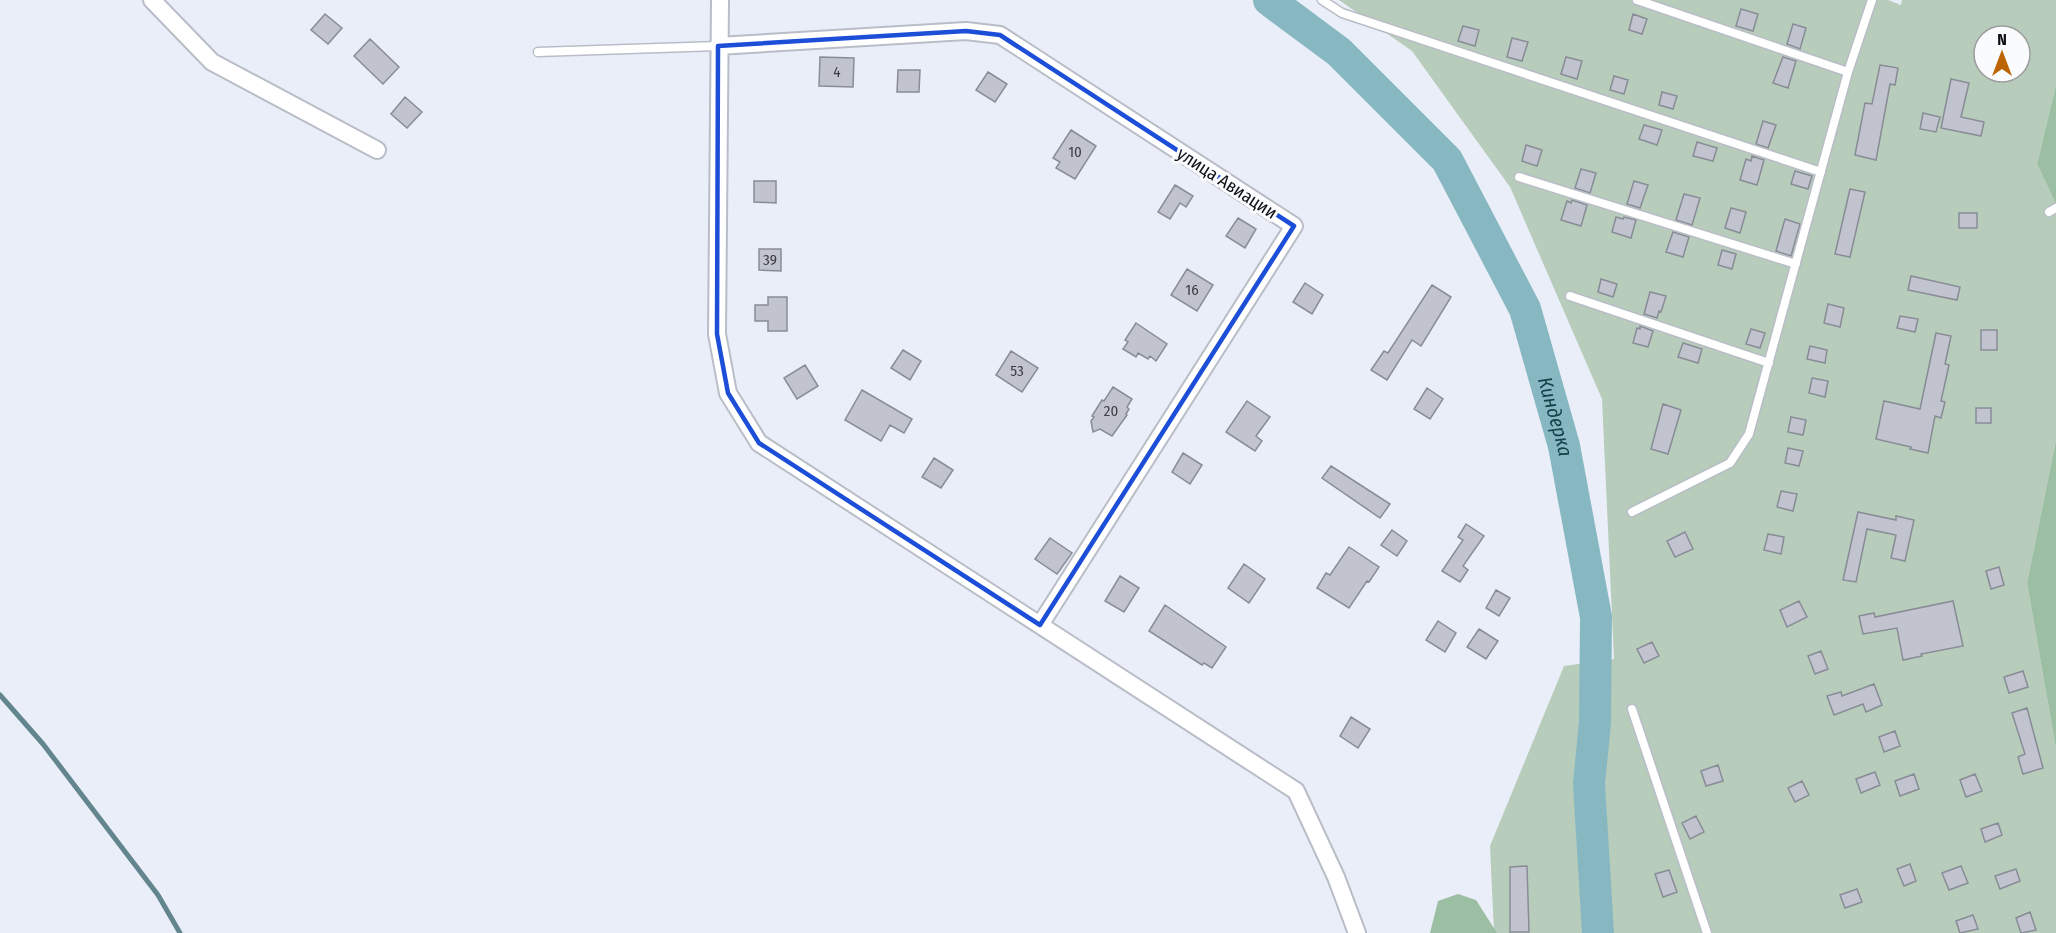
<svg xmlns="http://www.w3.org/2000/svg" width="2056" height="933" viewBox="0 0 2056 933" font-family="'Fira Sans Condensed',sans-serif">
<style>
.green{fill:#b7ccba;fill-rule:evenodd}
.forest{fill:#9cbea2}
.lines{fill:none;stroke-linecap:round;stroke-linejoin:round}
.stream{stroke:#63858e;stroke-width:5}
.river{stroke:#87b8c2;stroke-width:32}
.building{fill:#c1c4cf;stroke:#888c96;stroke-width:1.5}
.lane-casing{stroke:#b9bdc7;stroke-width:11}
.street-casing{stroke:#b9bdc7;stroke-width:20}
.lane{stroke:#fff;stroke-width:8}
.street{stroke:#fff;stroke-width:16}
.marked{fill:none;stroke:#1d4ed8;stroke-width:4.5;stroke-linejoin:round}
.labels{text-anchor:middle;stroke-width:6;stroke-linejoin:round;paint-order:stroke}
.number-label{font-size:15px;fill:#3b3c42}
.street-label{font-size:18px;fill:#0e0f13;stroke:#fafbfd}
.water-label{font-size:20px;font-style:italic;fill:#14414a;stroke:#fafbfd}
</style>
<rect width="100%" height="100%" fill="#eaeef9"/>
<path class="green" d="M1339 0H1888L1901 5 1902 0H2056V85L2037 164 2056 204V440L2027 583 2056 749V933H1494L1490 846 1564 666 1614 659 1602 399 1510 187 1412 51ZM1984 36H2020V72H1984Z"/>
<path class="forest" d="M2056 85V204L2037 164Z
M2056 440V749L2027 583Z
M1458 894 1476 900 1497 933H1430L1438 901Z"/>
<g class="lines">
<path class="stream" d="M0 695 43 744 158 895 180 933"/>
<path class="river" id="s1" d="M1269 0 1339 52 1447 160 1525 309 1564 446 1596 617 1595 722 1589 784 1598 933"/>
</g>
<path class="building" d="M1741 9 1758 14 1753 31 1736 26Z
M325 14 342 28 328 44 311 30Z
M1633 14 1647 19 1642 34 1629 30Z
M1793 24 1806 28 1800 49 1787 44Z
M1463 26 1479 30 1475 46 1458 41Z
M1512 38 1528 42 1522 61 1507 57Z
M370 39 399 67 383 84 354 56Z
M820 57 854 58 853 87 819 86Z
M1566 57 1582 61 1577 79 1561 74Z
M1783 57 1796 61 1788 88 1773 83Z
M1880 65 1898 68 1895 85 1890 84 1876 160 1855 155 1865 103 1872 104Z
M898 70H920L919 92H897Z
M988 72 1007 84 995 102 976 90Z
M1614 76 1628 80 1624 94 1610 90Z
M1951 79 1969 83 1961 117 1984 122 1981 136 1941 128Z
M1662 92 1677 96 1673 109 1659 105Z
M405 97 422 112 407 128 391 114Z
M1923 113 1940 117 1936 132 1920 129Z
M1763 121 1776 125 1768 148 1756 144Z
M1644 125 1662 130 1657 145 1639 139Z
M1071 130 1096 146 1075 179 1056 168 1060 162 1053 158Z
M1697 142 1717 148 1713 161 1693 156Z
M1526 145 1542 150 1537 166 1522 161Z
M1752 156 1764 160 1757 185 1740 180 1746 159 1751 161Z
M1581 169 1596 173 1590 193 1575 188Z
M1795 171 1812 176 1808 189 1791 184Z
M754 181H776V203L754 202Z
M1634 181 1648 185 1640 208 1627 204Z
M1175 185 1193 196 1186 207 1180 203 1170 219 1158 212Z
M1850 189 1865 192 1850 257 1835 254Z
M1684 194 1700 198 1692 225 1676 220Z
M1572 200 1587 205 1581 226 1561 220 1567 201 1571 203Z
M1731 208 1746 212 1740 233 1725 228Z
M1959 213H1977V228H1959Z
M1616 217 1623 219 1624 217 1636 220 1631 238 1612 232Z
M1238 218 1256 229 1245 248 1226 236Z
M1785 219 1800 224 1791 256 1776 251Z
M1673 232 1689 237 1683 257 1666 252Z
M759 249H781V271L759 270Z
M1722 250 1736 254 1732 269 1718 265Z
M1187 269 1213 285 1197 311 1171 295Z
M1911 276 1960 287 1957 300 1908 290Z
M1601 279 1617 284 1613 297 1598 292Z
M1305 283 1323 295 1312 314 1293 302Z
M1432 285 1451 297 1421 346 1412 340 1387 380 1371 370 1384 351 1388 353Z
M1650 292 1666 296 1661 312 1659 311 1657 318 1644 314Z
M768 297H787V331H768V321H755V305H768Z
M1828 304 1844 308 1840 327 1824 323Z
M1900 316 1918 319 1915 332 1897 328Z
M1136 323 1167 344 1156 361 1150 356 1148 359 1138 353 1136 357 1123 349 1128 342 1125 340Z
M1640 326 1653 331 1648 347 1633 343 1637 328 1640 329Z
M1751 329 1765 333 1760 348 1746 344Z
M1981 330H1997V350H1981Z
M1936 333 1951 336 1945 364 1949 365 1941 401 1945 402 1941 418 1935 416 1928 453 1910 449 1911 447 1876 439 1884 401 1920 409Z
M1683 343 1702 349 1698 363 1678 357Z
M1810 346 1827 350 1825 363 1807 359Z
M903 350 921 361 910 380 891 368Z
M1011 351 1038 368 1022 392 996 375Z
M805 365 818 386 797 399 784 378Z
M1812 378 1828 381 1825 397 1809 393Z
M1113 387 1132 399 1127 407 1129 409 1126 414 1127 415 1112 436 1100 429 1093 432 1091 421 1094 417 1092 416 1102 400 1104 401Z
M1427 388 1443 399 1430 419 1414 409Z
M862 390 912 419 904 433 890 425 881 441 845 420Z
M1247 401 1270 417 1256 436 1262 441 1255 451 1226 432Z
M1663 404 1681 410 1668 454 1651 449Z
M1976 408H1991V423H1976Z
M1791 417 1806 420 1803 435 1788 432Z
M1788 448 1803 451 1799 466 1785 463Z
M1183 453 1202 465 1190 484 1172 472Z
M934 458 953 470 941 488 922 477Z
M1331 466 1390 504 1380 518 1322 478Z
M1781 491 1797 494 1793 511 1777 507Z
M1858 512 1896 520V516L1914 520 1905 561 1891 558 1896 535 1867 529 1856 582 1843 580Z
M1466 524 1484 536 1463 566 1468 570 1460 582 1442 571 1463 540 1458 537Z
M1392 530 1407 541 1397 556 1381 545Z
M1685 532 1693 549 1675 557 1667 541Z
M1768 534 1784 537 1781 554 1764 550Z
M1050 538 1072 553 1057 574 1035 559Z
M1349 547 1379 567 1369 582 1367 581 1349 608 1317 588 1326 573 1330 575Z
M1244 564 1265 579 1249 603 1228 588Z
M1999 567 2004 585 1991 589 1986 571Z
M1120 576 1139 588 1124 612 1105 601Z
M1496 590 1510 598 1499 616 1486 608Z
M1799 601 1807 617 1787 627 1780 610Z
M1953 601 1963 646 1921 654 1922 656 1903 660 1897 628 1863 634 1859 616 1874 613 1875 617Z
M1165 605 1226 647 1212 668 1204 663 1202 665 1149 631Z
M1438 621 1456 633 1445 652 1426 640Z
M1479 629 1498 641 1486 659 1467 647Z
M1652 642 1659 656 1644 663 1637 649Z
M1821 651 1828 669 1815 674 1808 656Z
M2023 671 2028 687 2009 693 2004 677Z
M1874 684 1882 705 1866 712 1863 704 1834 715 1827 696 1841 692 1842 696Z
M2027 708 2043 768 2023 774 2018 757 2025 754 2012 713Z
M1351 717 1370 729 1358 748 1340 736Z
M1895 731 1900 746 1884 752 1879 737Z
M1718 765 1723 781 1706 786 1701 771Z
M1875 772 1880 785 1861 793 1856 779Z
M1914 774 1919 789 1900 796 1895 781Z
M1975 774 1982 791 1966 797 1960 780Z
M1802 781 1809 795 1795 802 1788 788Z
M1696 816 1704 832 1690 839 1682 823Z
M1998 823 2002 835 1985 842 1981 829Z
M1910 864 1916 881 1904 886 1897 869Z
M1527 866 1529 932H1510V867Z
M1961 866 1968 883 1949 890 1942 873Z
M2016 869 2020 881 2000 889 1995 876Z
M1669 870 1677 892 1663 897 1655 874Z
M1857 889 1862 902 1845 908 1840 895Z
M2030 912 2036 930 2021 933 2016 918Z
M1973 915 1978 929 1960 933 1956 921Z"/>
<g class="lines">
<g class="lane-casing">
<path id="lane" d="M1322 0 1342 13 1821 172
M1637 0 1848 72
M538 52 718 46
M1519 177 1796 264
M2049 212 2056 208
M1570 296 1769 363
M1632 512 1730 463 1749 434 1848 72 1872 0
M1632 709 1707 933"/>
</g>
<g class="street-casing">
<path id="street" d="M152 0 212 62 377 150
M720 0 717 334 728 393 759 443 1296 791 1336 877 1357 933
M718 46 966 31 1000 35 1294 226 1040 625"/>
</g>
<use href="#lane" class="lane"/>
<use href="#street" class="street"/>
</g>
<path class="marked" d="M966 31 1000 35 1294 226 1040 625 759 443 728 393 717 334 718 46Z"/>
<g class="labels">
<g class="number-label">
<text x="837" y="77">4</text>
<text x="1075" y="157">10</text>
<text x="770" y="265">39</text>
<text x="1192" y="295">16</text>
<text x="1017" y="376">53</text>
<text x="1111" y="416">20</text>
</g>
<g class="street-label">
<text transform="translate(1227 183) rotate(33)" y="6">улица Авиации</text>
</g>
<g class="water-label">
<text dy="7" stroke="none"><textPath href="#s1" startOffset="520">Киндерка</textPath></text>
</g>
</g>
<g transform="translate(2002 54)"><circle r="28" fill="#fafbfd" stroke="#9c9d9f" stroke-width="1.5"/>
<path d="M0-4.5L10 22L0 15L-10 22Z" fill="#bc6302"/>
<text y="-9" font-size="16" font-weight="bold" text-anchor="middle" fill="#0e0f13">N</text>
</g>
</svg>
